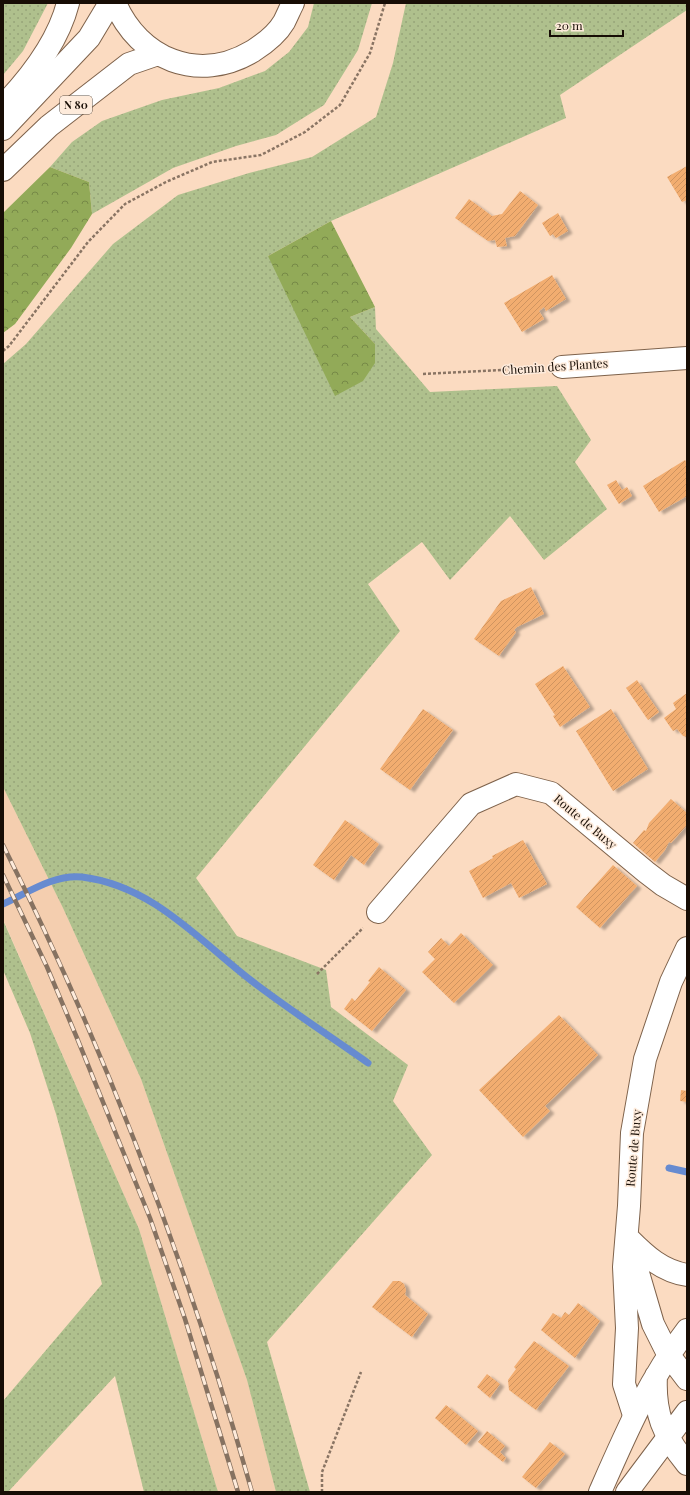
<svg xmlns="http://www.w3.org/2000/svg" width="690" height="1495" viewBox="0 0 690 1495" font-family="'Playfair Display',serif">
<style>
.built{fill:#f4ceaf}
.grass{fill:url(#grass-dots)}
.forest{fill:url(#forest-crowns)}
.lines{fill:none;stroke-linecap:round;stroke-linejoin:round}
.stream{stroke:#678bd0;stroke-width:7}
.building{fill:url(#building-hatch);filter:url(#shadow)}
.street-casing{stroke:#7e624b;stroke-width:24}
.secondary-casing{stroke:#7e624b;stroke-width:24}
.primary-casing{stroke:#7e624b;stroke-width:24}
.highway-casing{stroke:#7e624b;stroke-width:24}
.path{stroke:#897463;stroke-width:2.5;stroke-dasharray:3 2;stroke-linecap:butt}
.street{stroke:#fff;stroke-width:22}
.secondary{stroke:#fff;stroke-width:22}
.primary{stroke:#fff;stroke-width:22}
.highway{stroke:#fff;stroke-width:22}
.rail-casing{stroke:#867261;stroke-width:4.5}
.rail{stroke:#feebdb;stroke-width:3;stroke-dasharray:9;stroke-linecap:butt}
.labels{text-anchor:middle;stroke-width:3;stroke-linejoin:round;paint-order:stroke}
.shield{fill:#feebdb;stroke:#5c5045;stroke-width:1}
.shield-label{font-size:11px;font-weight:bold;fill:#170d05}
.street-label{font-size:12px;fill:#170d05;stroke:#feebdb}
</style>
<defs>
<pattern id="grass-dots" width="8" height="8" patternUnits="userSpaceOnUse"><rect width="8" height="8" fill="#afc08d"/><path d="M2 2h.1M6 6h.1" fill="none" stroke="#96a478" stroke-width="1.8" stroke-linecap="round"/></pattern>
<pattern id="forest-crowns" width="20" height="18" patternUnits="userSpaceOnUse"><rect width="20" height="18" fill="#92aa58"/><path d="M2 6a3 3 0 1 1 6 0M12 15a3 3 0 1 1 6 0" fill="none" stroke="#768947"/></pattern>
<pattern id="building-hatch" width="6" height="6" patternUnits="userSpaceOnUse"><rect width="6" height="6" fill="#f2ad70"/><path d="M-1 1l2-2M0 6l6-6M5 7l2-2" fill="none" stroke="#cf9460"/></pattern>
<filter id="shadow"><feDropShadow dx="4.5" dy="2.5" stdDeviation="1" flood-color="#0004"/></filter>
</defs>
<rect width="100%" height="100%" fill="#fbdbc1"/>
<path class="built" d="M3 787 63 908 141 1079 247 1380 276 1492H218L139 1229 3 919Z"/>
<path class="grass" d="M3 3H48L23 51 3 75Z
M314 3H372L358 50 324 105 276 135 236 146 173 168 92 214 89 182 50 167 72 142 102 121 162 100 219 88 265 71 289 52 308 27Z
M406 3H687V10L560 95 566 118 331 221 268 256 375 344 350 317 375 307 376 329 430 392 557 386 591 440 575 462 607 509 544 560 510 516 450 580 422 542 368 584 400 631 196 878 237 936 326 970 331 1007 408 1065 393 1101 432 1155 267 1342 310 1492H276L247 1380 141 1079 63 908 3 787V364L26 344 113 244 178 195 249 173 312 157 376 117 393 63Z
M3 920 139 1229 218 1492H144L115 1376 8 1492H3V1401L102 1284 56 1114 30 1033 3 970Z"/>
<path class="forest" d="M50 167 89 182 92 214 71 248 15 324 3 333V213Z
M331 221 375 307 350 317 375 344V363L363 381 335 396 268 256Z"/>
<g class="lines">
<path class="stream" d="M3 904C27 893 54 874 82 877 155 886 201 943 257 985 293 1012 331 1037 368 1063
M669 1168 687 1172"/>
</g>
<path class="building" d="M687 166V200L682 202 667 177Z
M520 191 538 205 515 236 505 238 507 246 497 247 495 240 488 241 455 218 469 199 492 216 502 214Z
M558 213 568 231 556 238 553 234 550 236 542 223Z
M552 275 566 299 546 311 544 307 539 311 544 319 522 332 504 303Z
M685 460 687 463V496L659 512 643 486Z
M616 480 622 490 627 487 632 496 619 504 607 485Z
M531 587 544 614 517 627 514 630 516 632 499 656 474 639 501 601Z
M563 666 590 707 560 727 553 716 555 715 535 684Z
M637 680 659 712 648 720 626 688Z
M687 693V737L683 736 677 729 673 731 664 718 676 709 673 703Z
M423 709 453 730 410 790 380 769Z
M611 709 648 769 613 791 576 731Z
M671 799 687 813V825L671 843 669 842 665 850 655 862 633 843 644 830 646 831 649 823Z
M345 820 379 844 364 865 351 855 334 880 313 865Z
M523 840 547 884 519 898 511 883 483 898 469 871 493 858 492 856Z
M613 865 637 886 600 928 576 907Z
M461 933 493 965 454 1003 422 972 435 959 428 952 441 938 449 946Z
M379 967 406 990 372 1031 344 1009 352 998 355 1001 370 982 368 981Z
M559 1015 598 1055 545 1106 550 1111 523 1137 479 1090Z
M681 1090 687 1091V1102L680 1101Z
M393 1281H400L404 1284 406 1290 405 1295 428 1314 412 1337 372 1307Z
M578 1303 600 1321 575 1358 541 1330 553 1313 561 1318 565 1312 569 1315Z
M534 1341 569 1366 536 1410 509 1390 508 1380 516 1369 514 1367Z
M487 1374 500 1384 490 1398 477 1387Z
M446 1405 478 1431 466 1445 435 1418Z
M487 1431 505 1446 500 1452 506 1458 503 1462 478 1442Z
M550 1442 565 1454 536 1488 522 1477Z"/>
<g class="lines">
<g class="street-casing">
<path id="street" d="M562 367 687 358
M378 912 471 804 516 784 551 793 646 872 663 885 687 899
M629 1239C646 1256 662 1271 687 1275
M631 1249 653 1324 668 1354
M634 1415 624 1384 627 1328 624 1267 629 1206 632 1133 645 1059 671 982 687 948"/>
</g>
<g class="secondary-casing">
<path id="secondary" d="M668 1354 687 1379
M656 1376C654 1413 663 1435 687 1464
M600 1492C625 1435 649 1379 687 1330
M627 1492 687 1412"/>
</g>
<g class="primary-casing">
<path id="primary" d="M115 3C139 59 198 84 253 51 264 44 277 34 284 22 287 16 290 9 293 3
M3 129 89 38 110 3
M3 170 49 126 129 64 158 54"/>
</g>
<g class="highway-casing">
<path id="highway" d="M3 106C31 77 58 42 68 3"/>
</g>
<path class="path" d="M3 351 9 346 88 242 125 204 166 182 212 162 261 155 305 132 340 105 370 53 385 3
M423 374 540 368
M317 974 363 928
M322 1492V1472L361 1372"/>
<use href="#street" class="street"/>
<use href="#secondary" class="secondary"/>
<use href="#primary" class="primary"/>
<use href="#highway" class="highway"/>
<g class="rail-casing">
<path id="rail" d="M3 845C107 1052 189 1269 252 1492
M3 875 47 967 77 1038 150 1218 185 1319 238 1492"/>
</g>
<use href="#rail" class="rail"/>
</g>
<g class="labels">
<rect class="shield" x="60" y="96" width="32" height="18" rx="3"/>
<g class="shield-label">
<text x="76" y="109">N 80</text>
</g>
<g class="street-label">
<text transform="translate(555 367) rotate(-4)" y="4">Chemin des Plantes</text>
<text transform="translate(585 822) rotate(40)" y="4">Route de Buxy</text>
<text transform="translate(634 1148) rotate(-85)" y="4">Route de Buxy</text>
</g>
</g>
<rect width="690" height="1495" fill="none" stroke="#170d05" stroke-width="8"/>
<path d="M550 30v6h73v-6" fill="none" stroke="#170d05" stroke-width="2"/>
<text x="556" y="30" font-size="12" fill="#170d05" stroke="#feebdb" stroke-width="3" paint-order="stroke">20 m</text>
</svg>
